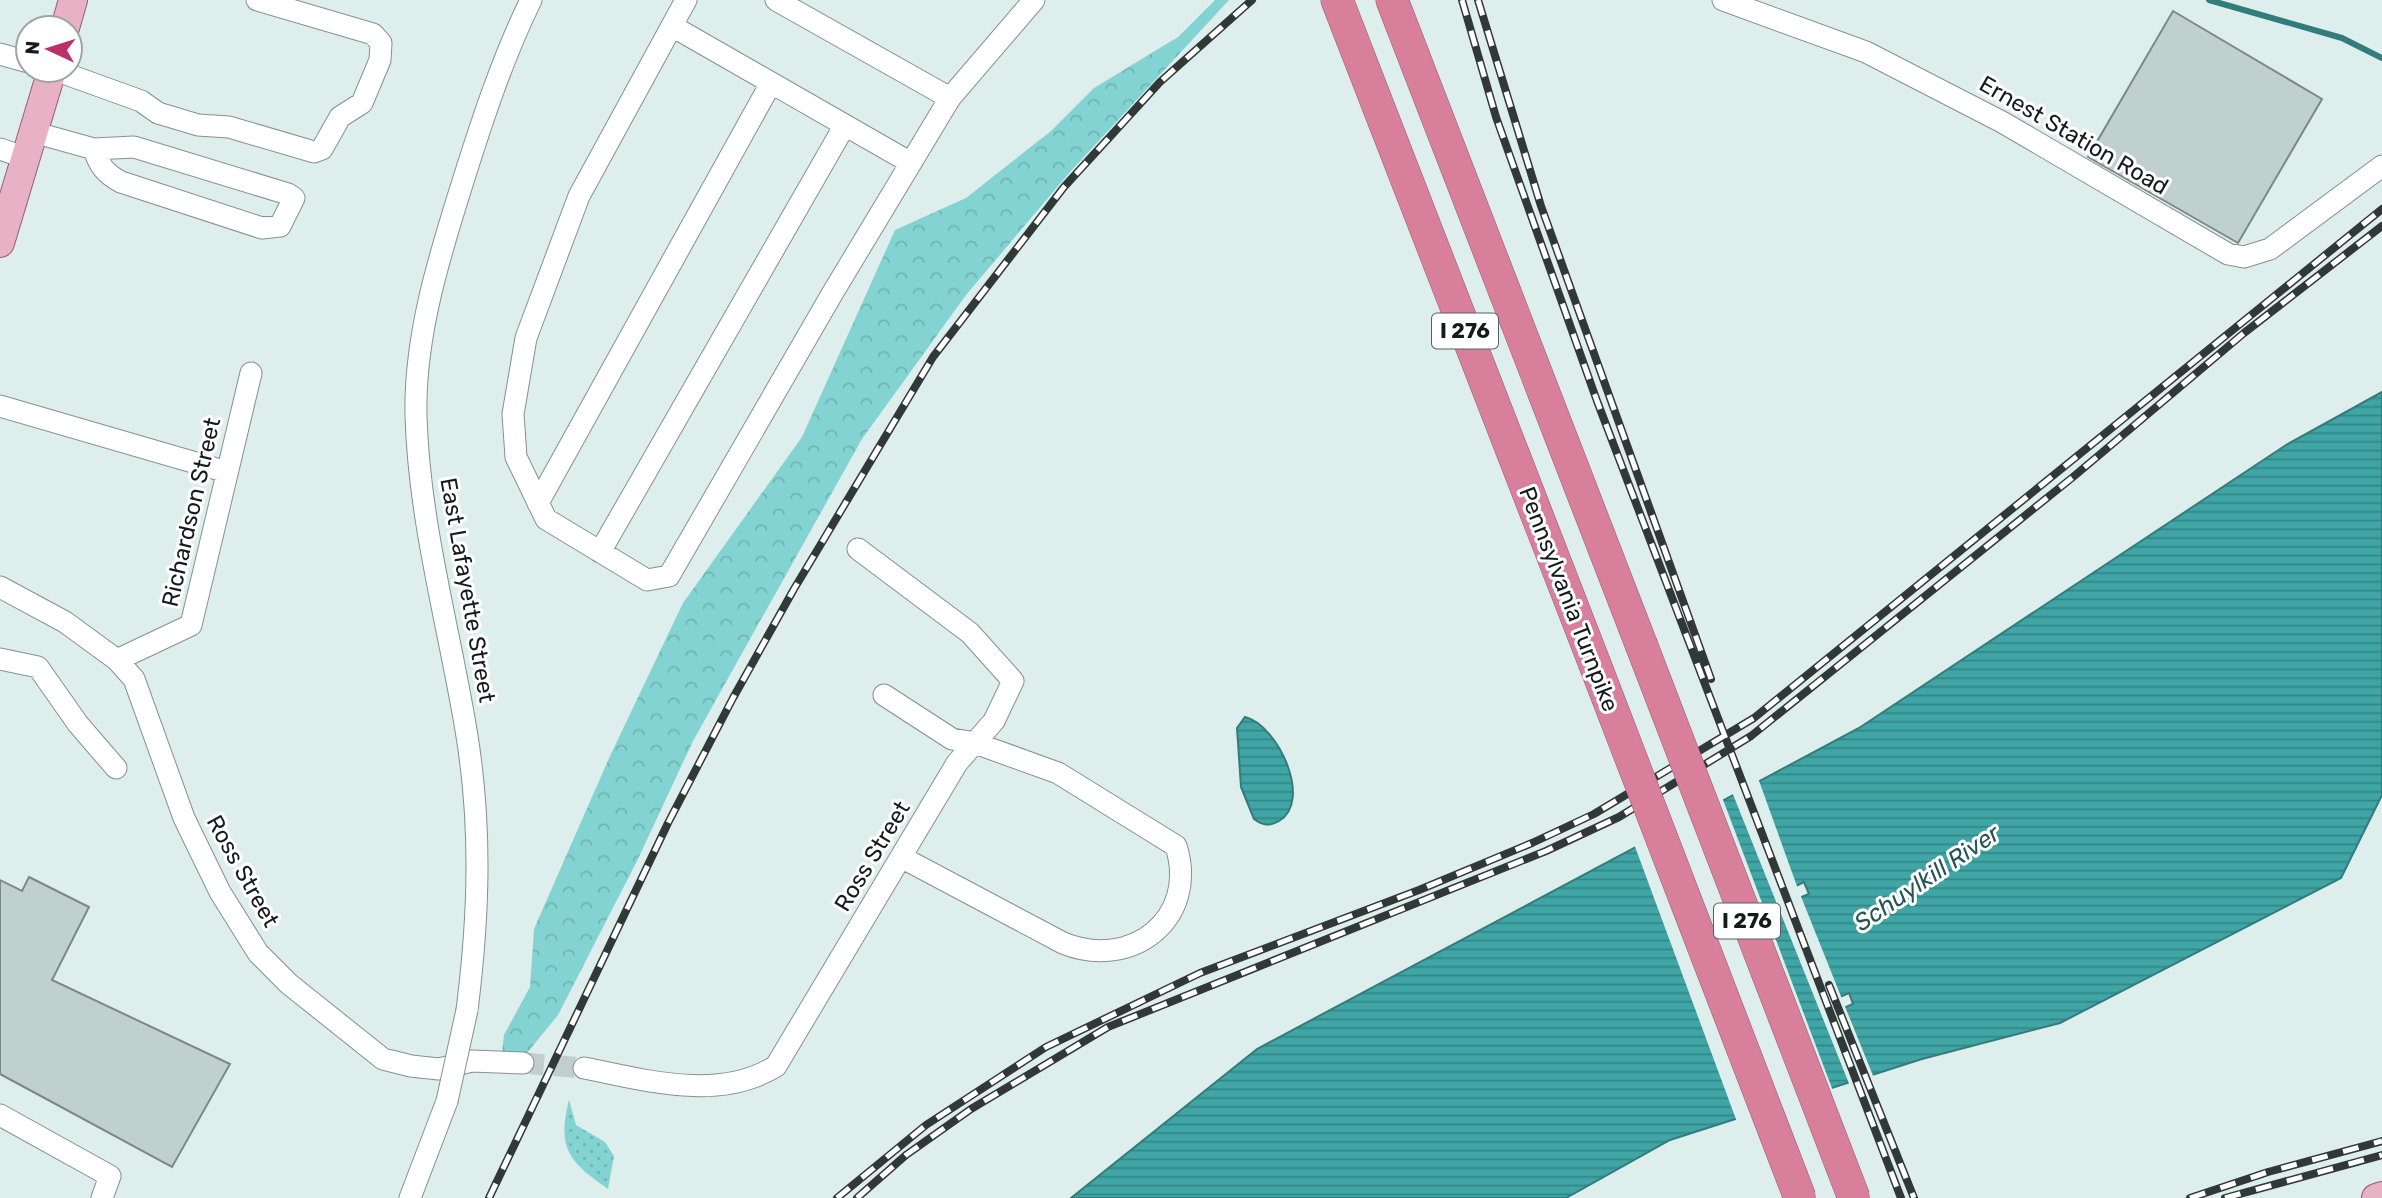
<svg xmlns="http://www.w3.org/2000/svg" width="2382" height="1198" viewBox="0 0 2382 1198" font-family="Rubik,sans-serif">
<style>
.grass{fill:url(#grass-dots)}
.forest{fill:url(#forest-crowns)}
.water{fill:url(#water-rules);stroke:#337c7c;stroke-width:2;fill-rule:evenodd}
.pier{fill:#deeeed}
.lines{fill:none;stroke-linecap:round;stroke-linejoin:round}
.stream{stroke:#337c7c;stroke-width:6}
.building{fill:#c0d0cf;stroke:#7b8988;stroke-width:2}
.minor-tunnel{stroke:#c0cece;stroke-width:21;stroke-dasharray:21 10;stroke-linecap:butt}
.minor-casing{stroke:#839191;stroke-width:23}
.major-casing{stroke:#945c6f;stroke-width:30}
.highway-casing{stroke:#945c6f;stroke-width:33}
.minor{stroke:#fff;stroke-width:21}
.major{stroke:#e8b2c4;stroke-width:28}
.highway{stroke:#d87f9c;stroke-width:32}
.rail-casing{stroke:#313838;stroke-width:8}
.rail{stroke:#fff;stroke-width:5;stroke-dasharray:16;stroke-linecap:butt}
.minor-bridge-casing{stroke:#839191;stroke-width:23;stroke-linecap:butt}
.highway-bridge-casing{stroke:#945c6f;stroke-width:33;stroke-linecap:butt}
.minor-bridge{stroke:#fff;stroke-width:21}
.highway-bridge{stroke:#d87f9c;stroke-width:32}
.labels{text-anchor:middle;stroke-width:6;stroke-linejoin:round;paint-order:stroke}
.shield{fill:#fff;stroke:#5b5f5f;stroke-width:2}
.shield-label{font-size:21px;font-weight:bold;fill:#151b1b}
.street-label{font-size:23px;fill:#151b1b;stroke:#fff}
.water-label{font-size:24px;font-style:italic;fill:#275453;stroke:#fff}
</style>
<defs>
<pattern id="grass-dots" width="8" height="8" patternUnits="userSpaceOnUse" patternTransform="scale(1.75)"><rect width="8" height="8" fill="#82d3d2"/><path d="M2 2h.1M6 6h.1" fill="none" stroke="#6fb5b4" stroke-width="1.8" stroke-linecap="round"/></pattern>
<pattern id="forest-crowns" width="20" height="18" patternUnits="userSpaceOnUse" patternTransform="scale(1.75)"><rect width="20" height="18" fill="#82d3d2"/><path d="M2 6a3 3 0 1 1 6 0M12 15a3 3 0 1 1 6 0" fill="none" stroke="#6fb5b4"/></pattern>
<pattern id="water-rules" width="6" height="5" patternUnits="userSpaceOnUse" patternTransform="scale(1.75)"><rect width="6" height="5" fill="#40a6a5"/><path d="M0 2.5h6" fill="none" stroke="#348686"/></pattern>
</defs>
<rect width="100%" height="100%" fill="#deeeed"/>
<path class="grass" d="M569 1100 576 1125 605 1142 614 1156 608 1189C568 1161 557 1148 569 1100Z"/>
<path class="forest" d="M1215 0H1229L1070 172 966 295 862 439 693 741 638 859 558 1015 527 1053 502 1052 504 1035 530 987 534 929 610 756 683 603 802 437 895 230 966 198 1051 131 1094 88 1178 37Z"/>
<path class="water" d="M2382 392V795L2341 878 2060 1023 1922 1059 1670 1140 1566 1198H1071L1257 1049 1859 728 2286 445ZM1804 882 1809 894 1784 904 1779 894ZM1849 993 1853 1004 1828 1015 1824 1004Z
M1245 717C1278 725 1313 801 1279 821 1269 827 1262 825 1254 819L1241 787 1237 728Z"/>
<path class="pier" d="M1758 778 1798 889 1783 895 1785 900 1800 894 1842 999 1828 1005 1830 1010 1844 1004 1874 1078 1850 1086 1732 792Z
M1722 797 1833 1091 1737 1122 1634 844Z"/>
<g class="lines">
<path class="stream" d="M2209 0 2342 38 2382 58"/>
</g>
<path class="building" d="M2173 11 2322 99 2238 243 2088 157Z
M29 877 89 907 52 980 230 1064 172 1167 0 1074V880L22 891Z"/>
<g class="lines">
<path class="minor-tunnel" d="M523 1063 584 1068"/>
<g class="minor-casing">
<path id="minor" d="M686 0 579 196 526 338 513 414 516 457 546 519 647 580 669 576 832 294 950 98 1034 0
M776 0 950 98
M1723 0 1866 52 2002 122 2228 254 2244 257 2270 249 2382 166
M672 26 911 163
M0 54 28 62
M55 70 141 101 158 113 198 125 229 127 314 152 322 149 340 117 362 103 380 60 381 43 373 34 257 0
M33 132 94 149 134 147 288 194 294 198 280 226 262 228 121 182C106 174 99 166 94 149
M0 149 26 158
M0 406 227 472
M538 503 771 83
M600 552 845 125
M0 587 65 622 117 660 134 679 184 818 220 892 258 953 289 984 383 1059 411 1066 439 1069 472 1061 523 1063
M0 659 38 667 78 724 116 768
M117 660 191 625 251 373
M884 695 952 739 975 743 1058 773 1176 846C1199 919 1131 971 1063 943L901 857
M467 1010C479 915 482 825 466 730 449 627 419 522 416 416 414 336 440 254 464 178 483 118 503 57 531 0
M584 1068C645 1080 719 1102 776 1066L957 763 994 721 1013 681 970 633 858 549
M0 1115 110 1176 102 1198
M410 1198 447 1101"/>
</g>
<g class="major-casing">
<path id="major" d="M65 28 73 0
M0 243 52 70
M2376 1198 2382 1196"/>
</g>
<g class="highway-casing">
<path id="highway" d="M1337 0 1594 662
M1392 0 1641 644"/>
</g>
<use href="#minor" class="minor"/>
<use href="#major" class="major"/>
<use href="#highway" class="highway"/>
<g class="rail-casing">
<path id="rail" d="M1462 0 1496 117 1597 401 1901 1198
M1478 0 1541 206 1711 679
M1829 985 1914 1198
M489 1198 668 823 733 698 794 589 933 357 1064 187 1160 82 1252 0
M837 1198 926 1125 1046 1047 1200 973 1419 890 1532 843 1594 814 1754 718 2382 209
M857 1198 906 1155 971 1109 1108 1027 1546 851 1619 817 1751 736 2073 477 2244 333 2382 226
M2190 1198 2268 1172 2382 1141
M2225 1198 2382 1155"/>
</g>
<use href="#rail" class="rail"/>
<g class="minor-bridge-casing">
<path id="minor-bridge" d="M447 1101 467 1010"/>
</g>
<g class="highway-bridge-casing">
<path id="highway-bridge" d="M1641 644 1854 1198
M1594 662 1800 1198"/>
</g>
<use href="#minor-bridge" class="minor-bridge"/>
<use href="#highway-bridge" class="highway-bridge"/>
</g>
<g class="labels">
<g class="shield">
<rect x="1432" y="313.5" width="66" height="35" rx="5"/>
<rect x="1714" y="903.5" width="66" height="35" rx="5"/>
</g>
<g class="shield-label">
<text x="1465" y="338">I 276</text>
<text x="1747" y="928">I 276</text>
</g>
<g class="street-label">
<text transform="translate(2074 135) rotate(30)" y="8">Ernest Station Road</text>
<text transform="translate(191 512) rotate(-77)" y="8">Richardson Street</text>
<text transform="translate(468 590) rotate(80)" y="8">East Lafayette Street</text>
<text transform="translate(1569 599) rotate(69)" y="8">Pennsylvania Turnpike</text>
<text transform="translate(872 856) rotate(-59)" y="8">Ross Street</text>
<text transform="translate(243 871) rotate(61)" y="8">Ross Street</text>
</g>
<g class="water-label">
<text transform="translate(1927 878) rotate(-34)" y="8">Schuylkill River</text>
</g>
</g>
<g transform="translate(49 49) rotate(274)"><circle r="33" fill="#ffffff" stroke="#a1a4a4" stroke-width="2"/>
<path d="M0-5L12 26L0 18L-12 26Z" fill="#bc316c"/>
<text y="-10" font-size="19" font-weight="bold" text-anchor="middle" fill="#151b1b">N</text>
</g>
</svg>
